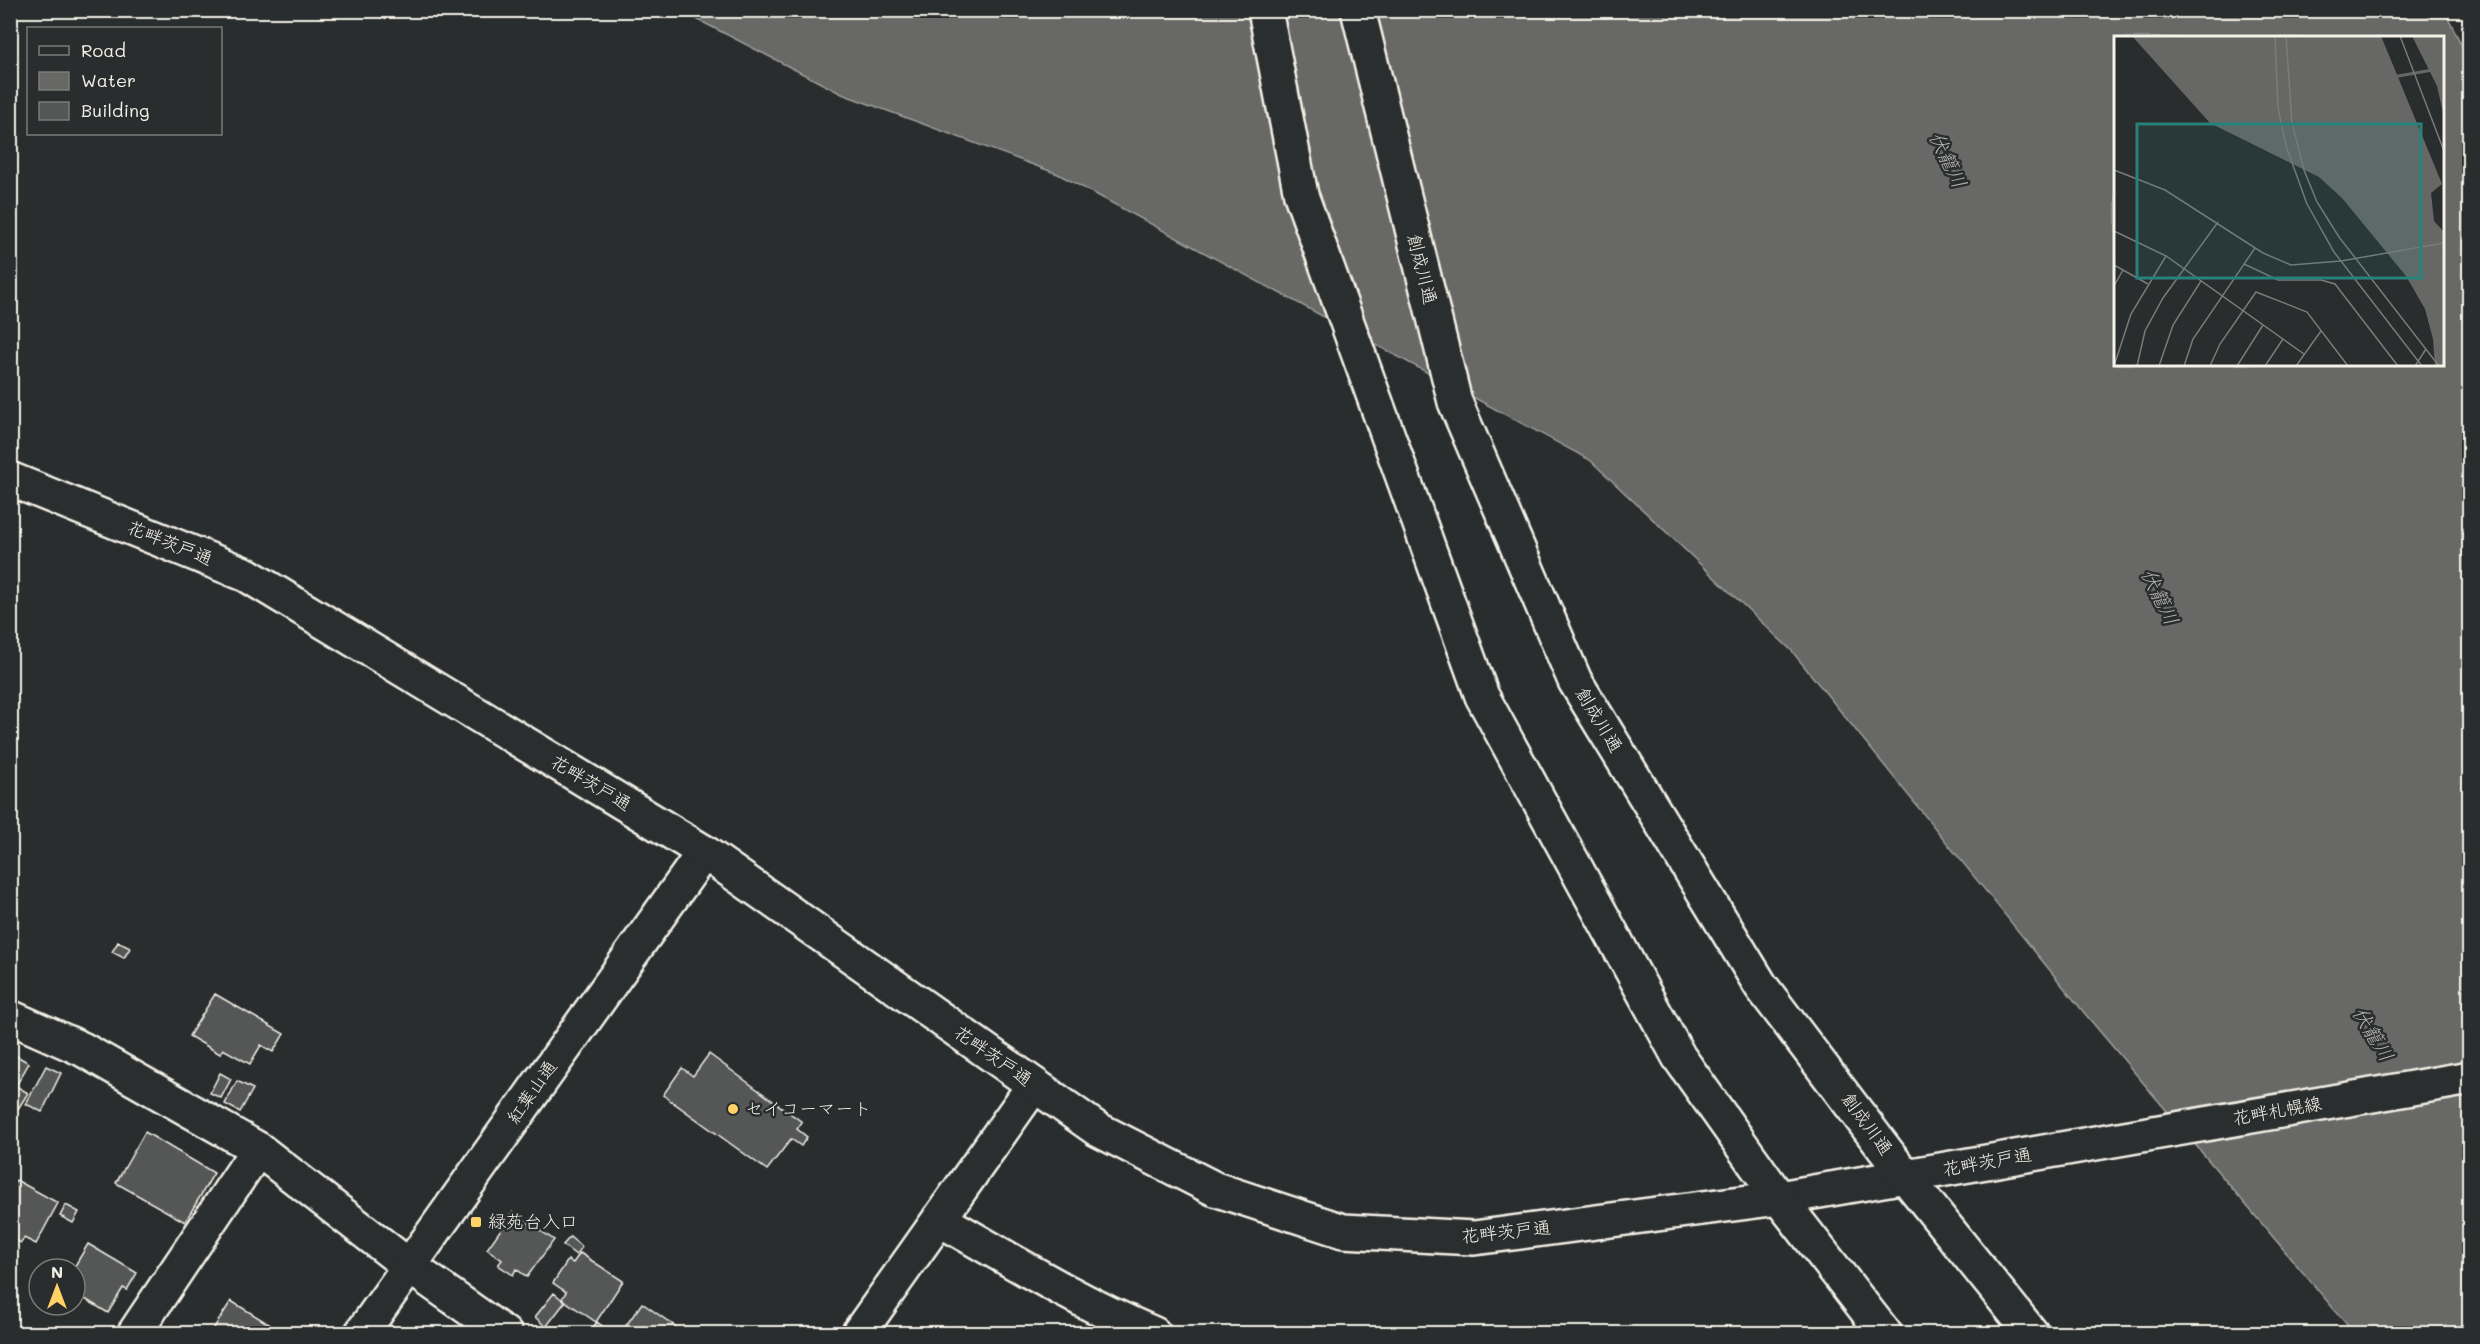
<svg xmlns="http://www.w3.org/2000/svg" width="2480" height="1344" viewBox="0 0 2480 1344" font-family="Mali,'Klee One',sans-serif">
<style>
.water{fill:#676866;stroke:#9f9f9a;stroke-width:1.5;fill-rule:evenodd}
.building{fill:#555756;stroke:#f4f1e8;stroke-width:1.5}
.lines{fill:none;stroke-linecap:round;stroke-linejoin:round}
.minor-casing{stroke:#f4f1e8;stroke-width:38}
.tertiary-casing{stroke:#f4f1e8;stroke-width:38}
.secondary-casing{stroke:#f4f1e8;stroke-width:38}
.trunk-casing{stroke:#f4f1e8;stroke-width:38}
.minor{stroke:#2a2d2e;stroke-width:33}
.tertiary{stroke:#2a2d2e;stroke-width:33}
.secondary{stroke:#2a2d2e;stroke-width:33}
.trunk{stroke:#2a2d2e;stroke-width:33}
.poi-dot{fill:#ffd166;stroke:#2a2d2e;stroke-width:2}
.labels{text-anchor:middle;stroke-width:5;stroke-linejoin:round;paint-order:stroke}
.street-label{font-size:18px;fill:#f4f1e8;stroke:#2a2d2e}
.poi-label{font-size:18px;fill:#f4f1e8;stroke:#2a2d2e;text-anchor:start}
.water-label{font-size:20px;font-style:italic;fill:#b5b3ae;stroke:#2a2d2e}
.inset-river{fill:none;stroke:#676866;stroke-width:3}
.inset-road{fill:none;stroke:#7b7b78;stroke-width:1.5}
.view{fill:#26827a;fill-opacity:0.15;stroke:#26827a;stroke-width:3}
.inset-edge{fill:none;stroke:#f4f1e8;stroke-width:3}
</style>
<rect width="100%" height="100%" fill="#2a2d2e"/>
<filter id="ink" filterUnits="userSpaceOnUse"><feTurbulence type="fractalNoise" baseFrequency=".0167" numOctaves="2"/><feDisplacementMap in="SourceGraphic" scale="12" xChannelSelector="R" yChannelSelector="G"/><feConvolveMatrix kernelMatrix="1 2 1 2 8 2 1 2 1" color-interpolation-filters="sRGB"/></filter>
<g filter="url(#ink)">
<path class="water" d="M681 11H2445L2470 63 2469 1333H2354L2086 1015 1791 650 1590 460 1058 174 842 94ZM2116 38H2442V364H2116Z"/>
<path class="building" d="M118 942 130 948 124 958 112 952Z
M215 994 284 1034 273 1052 261 1045 250 1064 223 1049 220 1054 189 1036Z
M10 1052 29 1063 16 1086 28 1093 16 1112 10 1109Z
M709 1054 802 1122 797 1129 807 1137 801 1146 791 1139 767 1170 663 1095 682 1068 693 1076Z
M46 1066 61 1073 42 1112 26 1104Z
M220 1073 231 1079 221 1098 210 1093Z
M237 1081 253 1089 240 1112 225 1104Z
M145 1132 214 1173 185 1222 116 1183Z
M16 1180 58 1203 36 1244 24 1238 21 1243 10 1237V1190Z
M66 1205 79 1212 73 1223 60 1216Z
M513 1212 554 1240 527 1277 516 1269 513 1275 498 1265 502 1260 487 1249Z
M570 1237 582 1247 576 1255 563 1245Z
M88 1244 137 1273 127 1290 123 1288 108 1313 75 1293V1269H73Z
M580 1253 623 1281 596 1322 562 1299 566 1292 553 1283 568 1260 573 1263Z
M554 1293 565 1302 546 1327 535 1317Z
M231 1301 277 1329 274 1334H210Z
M642 1303 679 1329 676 1334H620Z
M597 1322 609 1331 607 1334H588Z"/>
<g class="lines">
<g class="minor-casing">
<path id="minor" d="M10 1017 82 1049 258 1149 409 1266 505 1334
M939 1219C1010 1260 1079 1302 1154 1334
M134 1334 258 1149
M858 1334 1034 1085"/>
</g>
<g class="tertiary-casing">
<path id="tertiary" d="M361 1334 704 852"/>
</g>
<g class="secondary-casing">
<path id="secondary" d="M10 479 247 575 704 852 1097 1129 1215 1189 1343 1231 1474 1238 1779 1198 2470 1078"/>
</g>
<g class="trunk-casing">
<path id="trunk" d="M1265 10 1301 195 1482 696 1679 1057 1779 1198 1885 1334
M1358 10 1455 402 1575 681 1761 986 1905 1176 2032 1334"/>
</g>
<use href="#minor" class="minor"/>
<use href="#tertiary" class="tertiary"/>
<use href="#secondary" class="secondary"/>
<use href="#trunk" class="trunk"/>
</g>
</g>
<g class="poi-dot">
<circle cx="733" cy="1109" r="6"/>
<rect x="470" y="1216" width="12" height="12" rx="3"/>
</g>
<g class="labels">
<g class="street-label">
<text transform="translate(1422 269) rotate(76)" y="6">創成川通</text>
<text transform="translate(170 543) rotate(22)" y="6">花畔茨戸通</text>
<text transform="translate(1599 720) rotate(59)" y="6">創成川通</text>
<text transform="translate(591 783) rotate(31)" y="6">花畔茨戸通</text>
<text transform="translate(993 1056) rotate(35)" y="6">花畔茨戸通</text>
<text transform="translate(532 1092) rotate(-55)" y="6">紅葉山通</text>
<text transform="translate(2277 1111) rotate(-10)" y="6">花畔札幌線</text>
<text transform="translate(1867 1124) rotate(54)" y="6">創成川通</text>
<text transform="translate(1987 1162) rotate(-10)" y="6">花畔茨戸通</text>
<text transform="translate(1506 1232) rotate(-6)" y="6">花畔茨戸通</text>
</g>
<g class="poi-label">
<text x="745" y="1115">セイコーマート</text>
<text x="488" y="1228">緑苑台入口</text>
</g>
<g class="water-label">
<text transform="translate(1948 160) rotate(64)" y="7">伏籠川</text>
<text transform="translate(2160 597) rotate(64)" y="7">伏籠川</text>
<text transform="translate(2373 1034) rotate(59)" y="7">伏籠川</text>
</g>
</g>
<g transform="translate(2114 36)">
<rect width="330" height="330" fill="#2a2d2e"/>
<path d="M18 0H267L328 148 317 157 320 185 330 196V330H321L319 303 311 273 292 240 228 162 205 141 96 87ZM298 0H330V81L323 50Z" fill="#676866"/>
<path class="inset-river" d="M273 42 330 32"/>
<path class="inset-road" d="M161 0 164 72 172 110 193 168 220 216 308 330M172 0 178 87 190 134 203 166 225 201 325 330M286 0 330 115M0 134 51 154 149 217 177 229 227 225 330 207M0 195 52 220 190 318M130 228 164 244H207L221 248 284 330M0 229 34 248M0 250 9 234M0 330 17 278 52 220M23 330 31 295 49 262 104 186M45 330 59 289 87 245M70 330 79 303 141 212M96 330 106 308 142 256 193 276 234 330M123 330 149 289M151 330 169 303M182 330 207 295M301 330 312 313"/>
<path class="view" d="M23 88H307V242H23Z"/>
<rect width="330" height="330" class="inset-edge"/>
</g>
<rect width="2480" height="1344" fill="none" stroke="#2a2d2e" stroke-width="36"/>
<rect x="18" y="18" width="2444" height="1308" fill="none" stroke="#f4f1e8" stroke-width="2" filter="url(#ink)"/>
<rect x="27" y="27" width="195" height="108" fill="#2a2d2e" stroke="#7b7b78" stroke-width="1.5"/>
<rect x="39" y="46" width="30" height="9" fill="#2a2d2e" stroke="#7b7b78" stroke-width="1.5"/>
<text x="81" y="57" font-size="18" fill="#f4f1e8">Road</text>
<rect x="39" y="72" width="30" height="18" fill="#676866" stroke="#7b7b78" stroke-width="1.5"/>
<text x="81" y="87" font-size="18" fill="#f4f1e8">Water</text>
<rect x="39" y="102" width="30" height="18" fill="#555756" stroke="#7b7b78" stroke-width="1.5"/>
<text x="81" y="117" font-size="18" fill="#f4f1e8">Building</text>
<g transform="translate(57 1287)"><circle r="28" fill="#2a2d2e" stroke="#7b7b78" stroke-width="1.5"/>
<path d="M0-4.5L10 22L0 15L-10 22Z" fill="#ffd166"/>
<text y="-9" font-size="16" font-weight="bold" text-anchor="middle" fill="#f4f1e8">N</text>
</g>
</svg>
